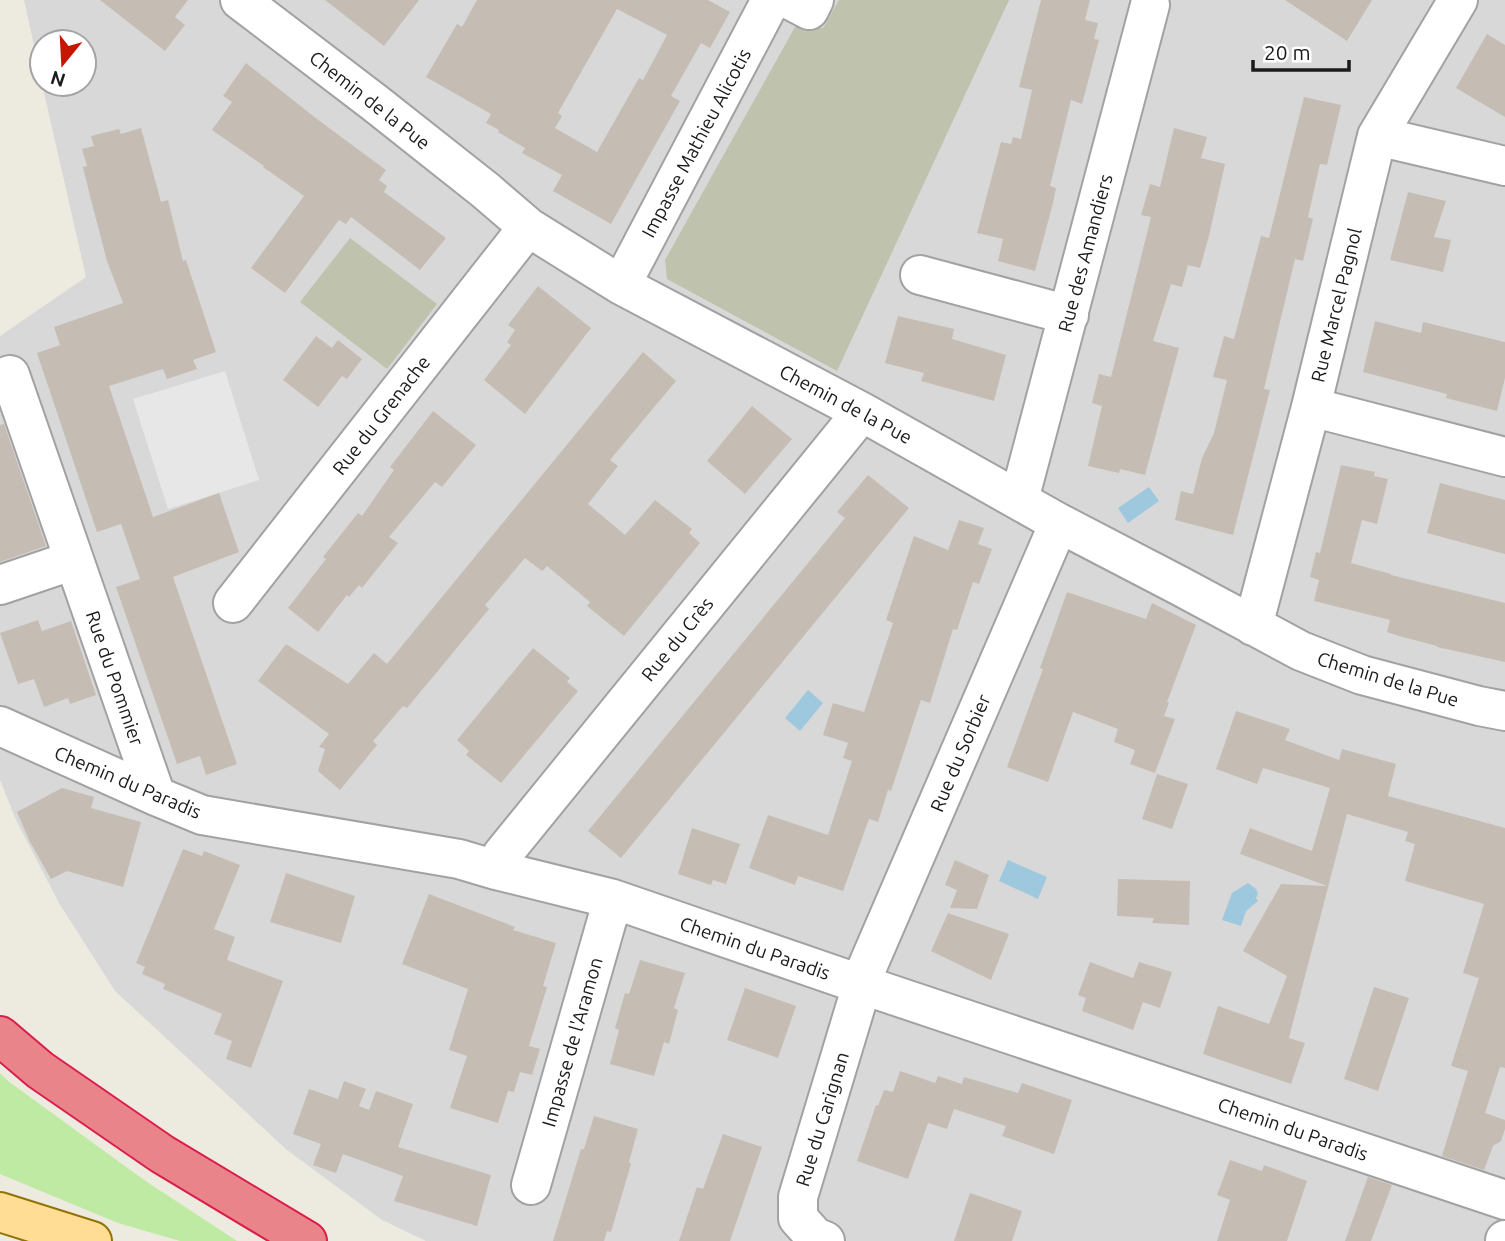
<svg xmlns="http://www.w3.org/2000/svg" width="1505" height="1241" viewBox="0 0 1505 1241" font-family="Ubuntu,sans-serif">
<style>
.residential{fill:#d9d8d8}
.construction{fill:#bfc2ac}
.grass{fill:#beeaa3}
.parking{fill:#e7e7e7}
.water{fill:#9ec8dd}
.building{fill:#c5bdb3;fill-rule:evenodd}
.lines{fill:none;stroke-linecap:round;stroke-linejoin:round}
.minor-casing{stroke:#a2a2a2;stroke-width:42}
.major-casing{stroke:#927200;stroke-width:42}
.highway-casing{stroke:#db1d49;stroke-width:42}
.minor{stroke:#fff;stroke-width:38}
.major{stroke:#ffdd94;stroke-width:38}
.highway{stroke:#e9848b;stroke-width:38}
.labels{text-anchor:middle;stroke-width:6;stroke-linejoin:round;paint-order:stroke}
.street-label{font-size:19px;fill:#1b1b1b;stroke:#fff}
</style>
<rect width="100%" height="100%" fill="#edeae0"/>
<path class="residential" d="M24 0H1505V1241H426L382 1220 287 1150 115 991 59 903 16 820 0 780V336L86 277 42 84H84V42H42V82Z"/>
<path class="construction" d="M839 0H1009L837 371 667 279 665 260 795 27 823 28Z
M350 238 437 304 387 369 300 302Z"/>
<path class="grass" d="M0 1073 8 1081 144 1180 237 1241H180L118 1223 0 1174Z"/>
<path class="parking" d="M225 371 259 480 168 509 133 399Z"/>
<path class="water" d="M1149 487 1159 501 1128 523 1118 508Z
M808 690 823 703 800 731 785 718Z
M1008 860 1047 877 1038 899 999 881Z
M1248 883 1256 889 1258 894 1256 898 1258 901 1246 911 1241 926 1222 920 1232 893Z"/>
<path class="building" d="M100 0H188L175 17 185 25 165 51Z
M325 0H419L384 46Z
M477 0H708L730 12 710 48 701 43 671 96 680 101 611 224 553 191 562 175 522 153 525 148 498 132 499 130 486 123 491 114 426 77 457 24 462 27ZM617 9 667 35 643 80 639 78 597 152 555 128 562 116 558 113Z
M1041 0H1090L1085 20 1098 23 1094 39 1099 40 1082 104 1071 100 1050 186 1056 188 1053 203 1035 271 998 261 1003 239 977 233 1001 142 1011 144 1013 137 1021 139 1032 90 1019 87Z
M1285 0H1372L1347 41Z
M1487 34 1505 45V117L1456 88Z
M246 63 317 119 386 170 379 180 387 186 384 192 446 238 420 270 351 217 346 224 339 220 285 293 251 268 304 196 263 167 264 166 212 130 232 102 223 96Z
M1304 97 1341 105 1327 165 1320 164 1308 217 1313 219 1303 261 1295 259 1264 389 1270 390 1233 535 1175 520 1181 491 1193 494 1202 458 1214 433 1227 380 1213 377 1224 336 1234 339 1261 236 1269 238Z
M141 128 161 202 168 200 183 261 186 260 216 352 193 360 197 369 167 379 163 369 109 386 153 517 219 493 239 552 173 577 237 764 206 775 200 756 177 764 116 587 140 579 121 524 97 532 37 353 60 345 54 327 123 303 107 261 90 196 83 167 87 166 82 149 94 146 91 136 119 129 121 134Z
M1174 128 1207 137 1201 158 1225 164 1209 236 1200 268 1188 265 1182 287 1171 284 1153 341 1179 348 1145 475 1120 469 1119 473 1088 466 1102 406 1092 403 1099 374 1111 377 1151 217 1141 215 1150 184 1160 187Z
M1408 192 1446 201 1434 237 1451 240 1443 272 1390 260Z
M538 286 591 328 525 414 484 380 511 345 507 342 515 330 508 325Z
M898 316 954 329 952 339 1006 355 994 401 921 381 924 373 885 363Z
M1375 321 1421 333 1423 322 1505 342V378L1497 411 1446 398 1447 394 1363 372Z
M316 336 332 348 338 340 362 359 347 379 342 376 318 407 283 380Z
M643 352 676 381 610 460 618 466 588 504 625 535 655 500 692 529 689 533 700 543 624 636 587 606 590 602 547 566 542 571 525 558 485 605 489 609 437 672 407 708 403 706 373 741 377 745 340 790 318 771 325 749 319 747 329 734 258 681 286 644 348 684 374 653 387 664Z
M752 406 792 439 745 494 707 461Z
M433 411 476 445 442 487 435 482 389 537 398 543 362 588 359 585 349 597 347 595 318 632 288 608 326 559 323 557 358 513 362 516 394 470 390 467Z
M4 424 46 546 0 562V425Z
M1341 465 1375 472 1374 476 1388 479 1377 524 1362 520 1351 563 1391 574V575L1505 603V662L1437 647V646L1399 636 1387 632 1390 620 1314 601 1319 580 1310 577 1316 552 1320 553Z
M868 475 909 508 621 858 588 831 845 518 837 512Z
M1440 483 1505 500V554L1427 533Z
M959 520 984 528 978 544 992 549 979 584 973 582 957 630 953 629 930 703 921 700 891 791 888 790 878 822 869 819 843 891 798 876 795 885 749 868 768 815 828 835 852 761 843 758 848 743 823 735 833 703 864 712 893 623 886 620 914 536 948 550Z
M1067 592 1146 619 1152 603 1196 625 1167 702 1169 703 1164 716 1175 719 1155 773 1130 764 1135 750 1114 742 1118 729 1073 712 1048 782 1007 767 1043 669 1040 668Z
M38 620 42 631 71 621 96 695 70 704 68 698 44 707 34 679 18 684 0 633Z
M533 648 570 678 567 682 578 691 501 783 466 755 469 751 457 740Z
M1236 711 1290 729 1285 740 1339 760 1342 749 1396 764 1388 796 1505 828V1068L1500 1067 1485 1113 1505 1120V1129L1501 1141 1493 1146 1484 1170 1442 1156 1468 1071 1451 1066 1479 978 1463 973 1484 904 1405 881 1415 844 1405 841 1408 832 1347 814 1289 1038 1305 1043 1291 1084 1203 1054 1218 1006 1269 1024 1287 976 1243 951 1281 884 1327 886 1240 854 1250 828 1312 851 1330 788 1263 768 1257 784 1216 769Z
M1157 774 1188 784 1172 829 1142 819Z
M62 788 94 797 91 808 141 822 123 887 67 871 51 879 30 842 17 812Z
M692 828 740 844 726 884 713 880 711 885 678 874Z
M183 849 202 856 204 851 240 865 214 929 235 937 227 960 283 981 251 1068 226 1059 232 1041 214 1034 222 1014 163 989 165 984 142 974 145 967 136 963Z
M955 860 989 875 977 909 950 908 957 890 945 885Z
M286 873 355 896 341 943 270 922Z
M1118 879 1190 881 1189 925 1152 923 1154 918 1117 916Z
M429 894 515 927 513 930 556 943 543 986 547 987 529 1046 540 1049 532 1075 520 1072 514 1092 508 1091 498 1123 450 1108 467 1056 449 1050 468 989 402 964Z
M948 913 1009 934 991 980 931 951Z
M640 960 685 973 674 1008 678 1010 669 1044 664 1042 654 1076 610 1064 619 1030 615 1028 625 993 629 994Z
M1090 962 1133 978 1139 962 1172 972 1160 1008 1143 1002 1133 1030 1082 1011 1086 998 1078 995Z
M1374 987 1409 998 1378 1091 1344 1079Z
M745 988 796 1006 778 1058 727 1040Z
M900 1071 935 1083 938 1076 962 1084 964 1077 1018 1093 1022 1083 1072 1100 1054 1154 1002 1136 1006 1126 954 1109 947 1129 928 1123 908 1179 857 1161 876 1105 878 1106 884 1090 893 1092Z
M344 1081 366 1089 359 1106 369 1110 376 1091 413 1104 398 1147 491 1175 477 1226 394 1201 403 1176 343 1154 336 1173 313 1165 321 1144 293 1134 309 1089 338 1099Z
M594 1116 638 1129 629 1162 631 1164 611 1232 607 1231 604 1241H553L581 1149H584Z
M723 1134 762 1147 730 1241H679L697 1187 703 1189Z
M1230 1160 1262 1171 1264 1165 1307 1181 1287 1241H1217L1230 1200 1217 1195Z
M1368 1177 1392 1185 1371 1241H1345Z
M970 1193 1022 1211 1012 1241H954Z"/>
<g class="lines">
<g class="minor-casing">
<path id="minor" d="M240 0 375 103 485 190 528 227 621 285 862 412 1059 523 1180 586 1301 651 1362 675 1479 706 1505 711
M790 0 809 10 814 0
M1377 136 1505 166
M920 275 1069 315
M621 285 771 0
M0 379 10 375 156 796
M1311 407 1505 457
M1019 500 1150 5
M0 585 74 560
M233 603 528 227
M1253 626 1311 407 1377 136 1458 0
M0 726 156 796 202 815 459 859 496 870 613 899 863 985 1505 1200
M496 870 502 855 862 412
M531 1185 613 899
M825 1241 815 1237 798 1218V1197L868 965 1059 523
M1505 1241V1240"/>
</g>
<g class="major-casing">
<path id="major" d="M0 1212 92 1241"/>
</g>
<g class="highway-casing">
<path id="highway" d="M0 1036 40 1070 162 1154 307 1241"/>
</g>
<use href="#minor" class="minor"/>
<use href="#major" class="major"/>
<use href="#highway" class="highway"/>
</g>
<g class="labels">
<g class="street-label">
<text transform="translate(370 100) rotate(38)" y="7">Chemin de la Pue</text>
<text transform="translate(696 143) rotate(-62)" y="7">Impasse Mathieu Alicotis</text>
<text transform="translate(1085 253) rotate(-75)" y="7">Rue des Amandiers</text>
<text transform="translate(1336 305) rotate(-76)" y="7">Rue Marcel Pagnol</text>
<text transform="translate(846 404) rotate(28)" y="7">Chemin de la Pue</text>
<text transform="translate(381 415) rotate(-52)" y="7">Rue du Grenache</text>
<text transform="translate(677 639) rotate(-51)" y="7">Rue du Crès</text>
<text transform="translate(115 678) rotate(71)" y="7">Rue du Pommier</text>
<text transform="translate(1388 679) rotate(17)" y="7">Chemin de la Pue</text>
<text transform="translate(960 753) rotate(-67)" y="7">Rue du Sorbier</text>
<text transform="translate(128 782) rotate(23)" y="7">Chemin du Paradis</text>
<text transform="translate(755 948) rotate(19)" y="7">Chemin du Paradis</text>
<text transform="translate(572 1042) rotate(-74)" y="7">Impasse de l'Aramon</text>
<text transform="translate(822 1119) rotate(-73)" y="7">Rue du Carignan</text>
<text transform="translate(1293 1129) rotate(19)" y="7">Chemin du Paradis</text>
</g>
</g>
<g transform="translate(63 63) rotate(198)"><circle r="33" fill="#ffffff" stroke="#a4a4a4" stroke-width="2"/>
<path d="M0-5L12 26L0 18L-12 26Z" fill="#c61600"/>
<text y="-10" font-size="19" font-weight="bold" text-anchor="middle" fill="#1b1b1b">N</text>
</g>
<path d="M1253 60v10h96v-10" fill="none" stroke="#1b1b1b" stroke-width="3.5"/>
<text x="1264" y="60" font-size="21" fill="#1b1b1b" stroke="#ffffff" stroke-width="5" paint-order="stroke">20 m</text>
</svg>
